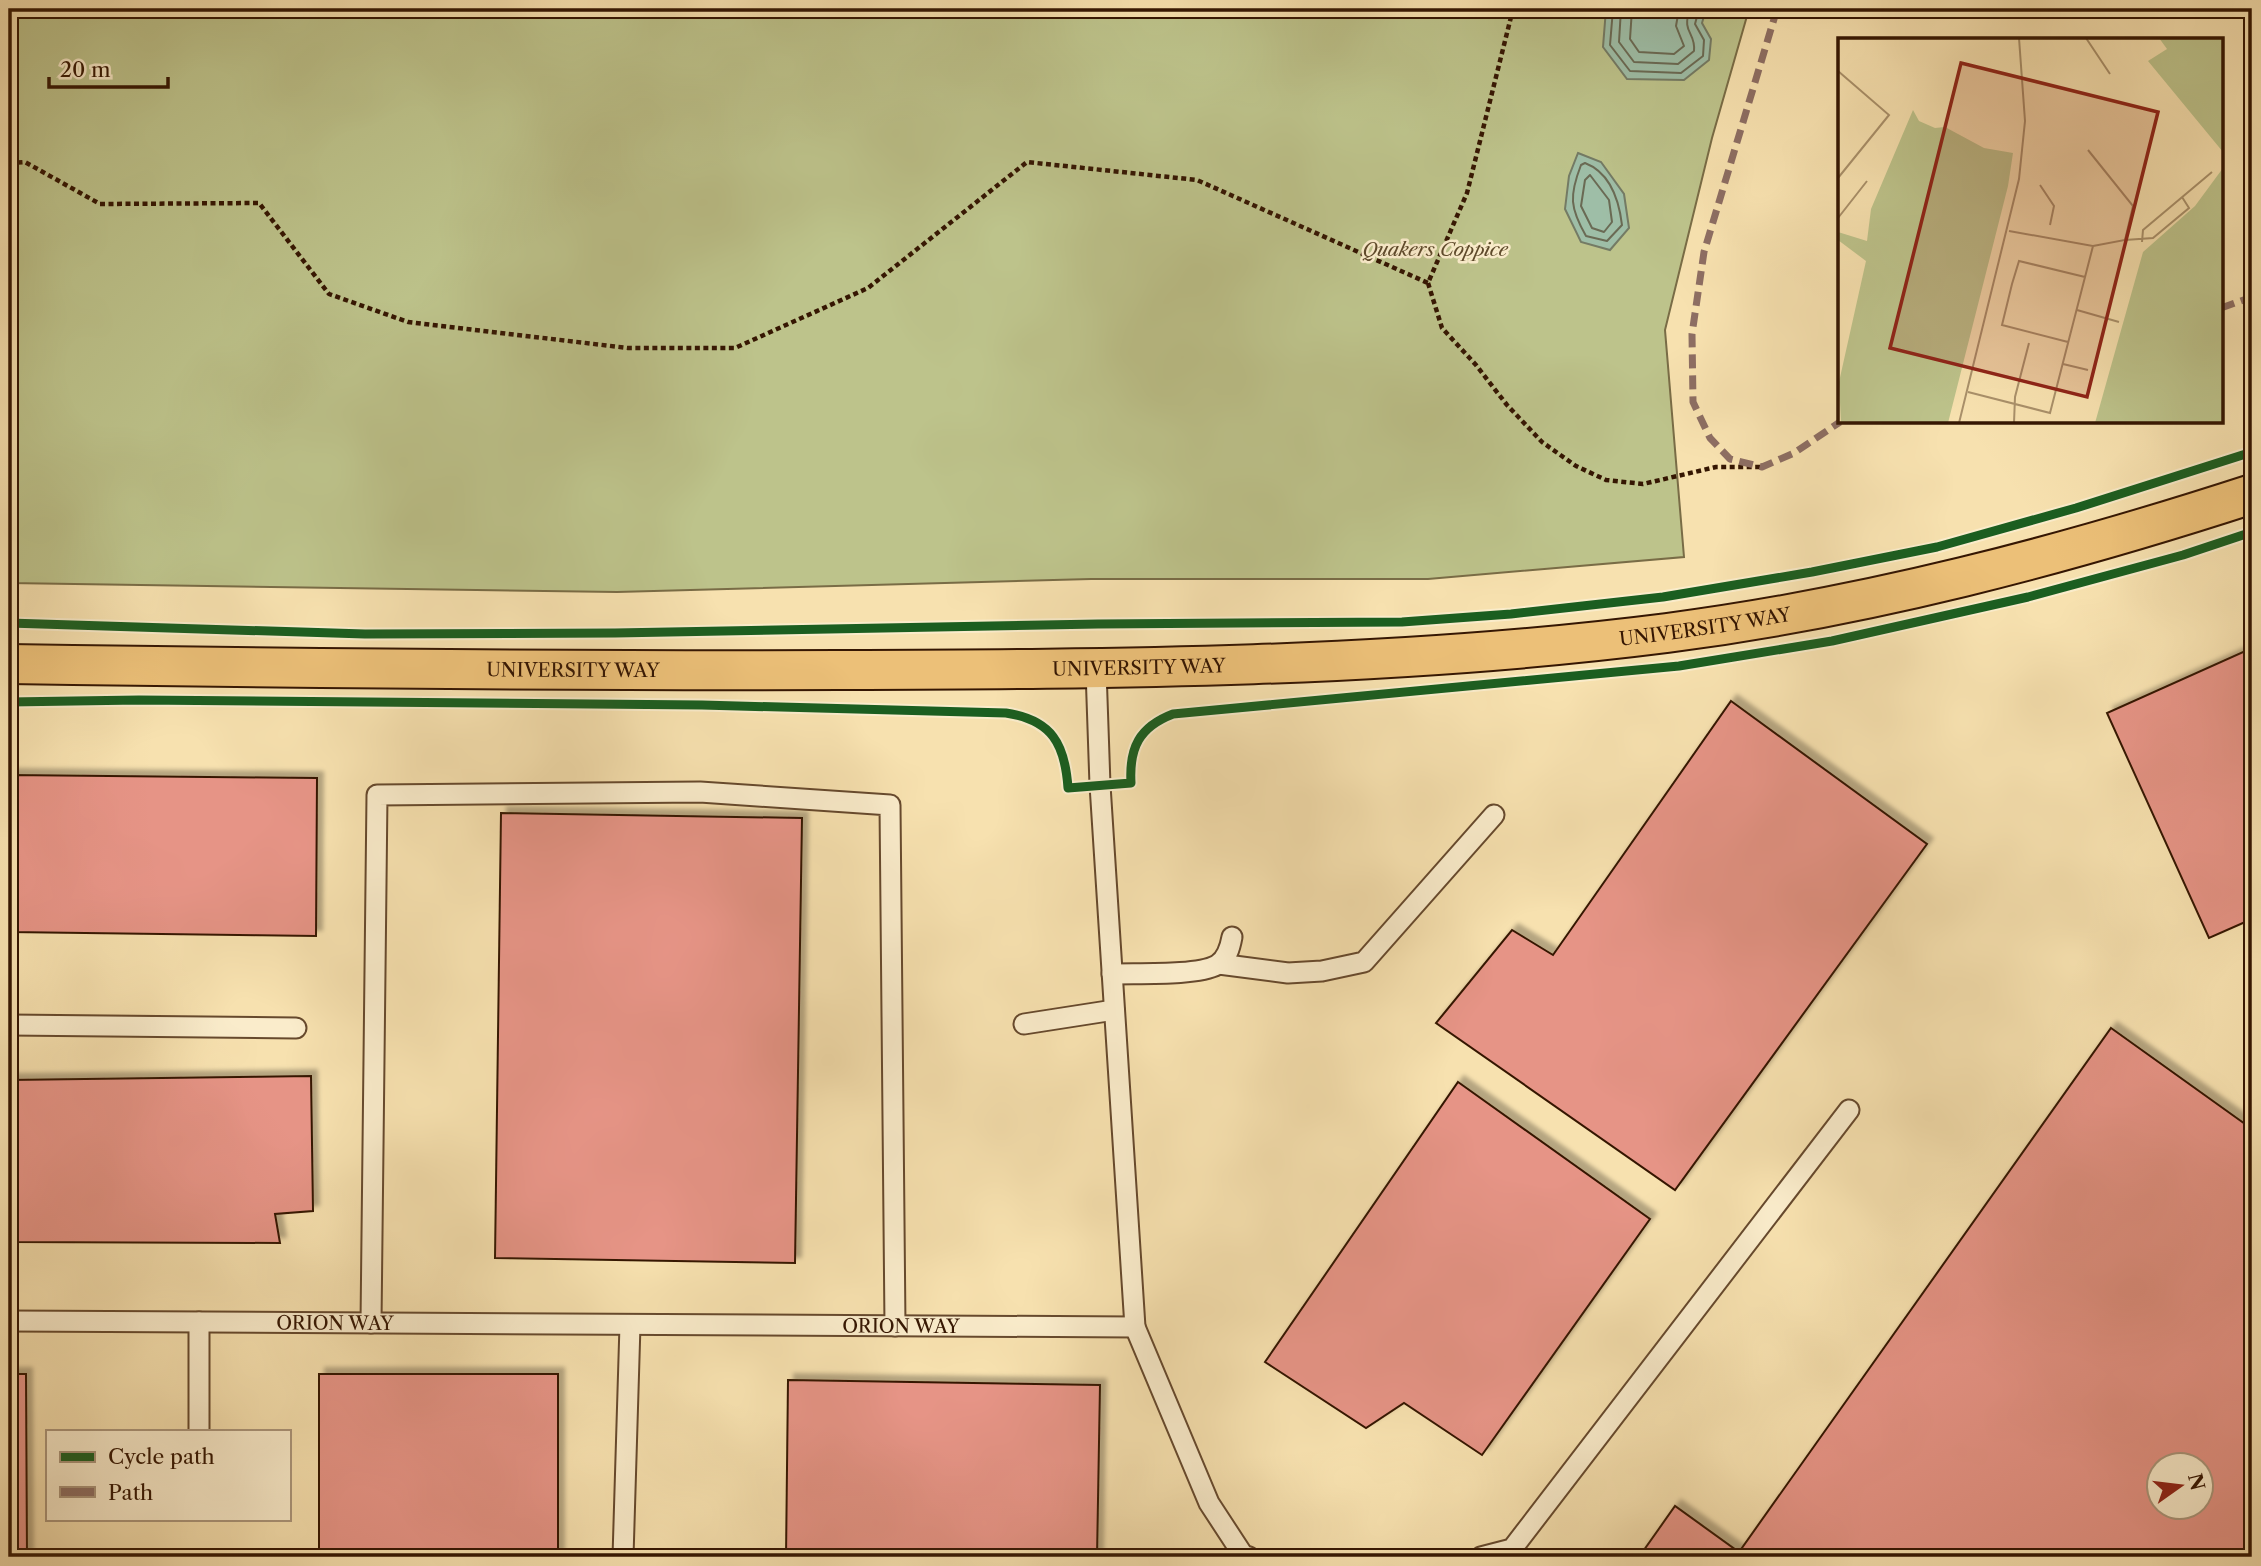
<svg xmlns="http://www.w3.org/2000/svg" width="2261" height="1566" viewBox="0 0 2261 1566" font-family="'Libre Caslon Text',serif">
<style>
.green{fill:#bdc38b;stroke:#796c46;stroke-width:2}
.water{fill:#9ebea7;stroke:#747b65;stroke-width:2}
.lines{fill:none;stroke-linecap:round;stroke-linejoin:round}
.shore{stroke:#6a6a54;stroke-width:2}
.building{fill:#e69486;stroke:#351602;stroke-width:2;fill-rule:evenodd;filter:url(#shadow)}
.service-casing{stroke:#66492d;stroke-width:23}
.trunk-casing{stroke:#351602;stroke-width:42}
.path{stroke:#351602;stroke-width:4.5;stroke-dasharray:5 3.5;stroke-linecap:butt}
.service{stroke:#faeccb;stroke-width:19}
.trunk{stroke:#ecc078;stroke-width:38}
.quiet{stroke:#8d6e63;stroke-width:7;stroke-dasharray:14 7;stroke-linecap:butt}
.cycleway-casing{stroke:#faeccb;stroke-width:13}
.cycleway{stroke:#1b5e20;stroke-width:9}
.labels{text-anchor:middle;stroke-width:5;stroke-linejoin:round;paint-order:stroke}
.park-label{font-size:19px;font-style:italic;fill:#5e4a2b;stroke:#faeccb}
.street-label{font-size:19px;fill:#351602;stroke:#faeccb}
.inset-road{fill:none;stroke:#a9906a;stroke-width:2}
.view{fill:#8f2418;fill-opacity:0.15;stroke:#8f2418;stroke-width:3.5}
.inset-edge{fill:none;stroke:#351602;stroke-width:3.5}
</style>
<defs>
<filter id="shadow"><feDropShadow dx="6" dy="-6" stdDeviation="2" flood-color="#0004"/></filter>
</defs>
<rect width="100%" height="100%" fill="#f7e1af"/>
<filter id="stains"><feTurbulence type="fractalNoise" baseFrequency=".00286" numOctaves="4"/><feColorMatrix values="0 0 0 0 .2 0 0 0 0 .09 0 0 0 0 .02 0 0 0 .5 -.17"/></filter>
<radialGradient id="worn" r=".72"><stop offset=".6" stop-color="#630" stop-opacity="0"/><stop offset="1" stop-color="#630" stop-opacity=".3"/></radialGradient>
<path class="green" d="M9 9H1749L1712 138 1665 330 1684 557 1428 579H1091L617 592 9 583Z"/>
<path class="water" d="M1606 9H1706L1702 23 1711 39 1709 60 1684 80 1627 79 1603 47Z
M1578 153 1601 162 1624 194 1629 228 1610 250 1581 242 1565 209 1569 176Z"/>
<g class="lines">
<path class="shore" d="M1613 9 1610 45 1630 71 1681 73 1703 56 1704 40 1695 24 1699 9
M1621 9 1619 42 1634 62 1678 64 1694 51C1696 32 1681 33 1690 9
M1632 9 1630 39 1639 52 1674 54 1684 46 1676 26 1679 9
M1585 163C1611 173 1619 200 1622 225L1607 241 1586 236C1570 208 1569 196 1581 165Z
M1590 175 1609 200 1612 222 1604 232 1592 228 1581 206 1585 180Z"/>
</g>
<path class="building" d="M2252 648V919L2209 938 2107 713Z
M1731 701 1927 844 1675 1190 1436 1023 1512 930 1553 955Z
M9 775 317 778 316 936 9 932Z
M501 813 802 818 795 1263 495 1258Z
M2111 1028 2252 1129V1557H1639L1675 1506 1739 1552ZM2160 1464H2202V1506H2160Z
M311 1076 313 1211 275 1214 280 1243 9 1242V1080Z
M1458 1082 1650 1219 1482 1455 1404 1403 1366 1428 1265 1362Z
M9 1374H26L27 1557H9Z
M319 1374H558V1557H319Z
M788 1380 1100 1385 1097 1557H786Z"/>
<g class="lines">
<g class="service-casing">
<g id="service">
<path d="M1219 964 1288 973 1322 971 1364 962 1494 815"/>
<path d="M1112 974C1137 973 1197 976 1217 965 1227 959 1230 948 1232 937"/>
<path d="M1024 1024 1114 1010"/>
<path d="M9 1025 296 1028"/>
<path id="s1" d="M9 1321 1135 1327 1100 785 1096 670"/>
<path d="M371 1323 377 795 700 792 890 805 895 1326"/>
<path d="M1135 1327 1209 1503 1243 1555 1249 1557"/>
<path d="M199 1431V1322"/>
<path d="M623 1557 630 1325"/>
<path d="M1481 1557 1512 1549 1849 1110"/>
</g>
</g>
<g class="trunk-casing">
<g id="trunk">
<path id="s2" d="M9 664C285 668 562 671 839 670 1115 669 1392 668 1667 633 1867 607 2061 556 2252 494"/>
</g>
</g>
<path class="path" d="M9 163 25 162 100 204 259 203 329 294 408 322 628 348H735L868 288 1027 162 1197 180 1428 283 1467 193 1513 9
M1428 283 1442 328 1476 365 1507 405 1542 442 1576 466 1606 480 1643 484 1716 467H1762"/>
<use href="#service" class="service"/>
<use href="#trunk" class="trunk"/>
<path class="quiet" d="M1777 9 1704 252 1692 334 1693 402 1710 438 1730 459 1762 467 1794 453 1840 422
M2221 308 2252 297"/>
<g class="cycleway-casing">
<path id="cycleway" d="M9 623 365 634 615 633 1098 624 1402 622 1511 614 1663 597 1812 572 1937 547 2076 508 2252 452
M9 702 139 700 702 705 1006 713C1052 720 1065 744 1068 788L1131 783C1129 748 1139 727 1173 714L1679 666 1832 641 2028 597 2183 555 2252 532"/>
</g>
<use href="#cycleway" class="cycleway"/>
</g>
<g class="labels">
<g class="park-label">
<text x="1435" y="256">Quakers Coppice</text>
</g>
<g class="street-label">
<text dy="7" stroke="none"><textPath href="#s2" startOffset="1698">UNIVERSITY WAY</textPath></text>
<text dy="7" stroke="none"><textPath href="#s2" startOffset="1130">UNIVERSITY WAY</textPath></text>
<text dy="7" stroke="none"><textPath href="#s2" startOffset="564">UNIVERSITY WAY</textPath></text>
<text dy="7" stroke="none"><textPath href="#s1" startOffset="326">ORION WAY</textPath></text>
<text dy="7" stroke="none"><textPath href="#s1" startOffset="892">ORION WAY</textPath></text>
</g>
</g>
<g transform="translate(1838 38)">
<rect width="385" height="385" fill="#f7e1af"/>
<path d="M321 0H385V114L310 23 329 11ZM75 72 81 83 97 90 107 89 146 110 175 115 170 148 110 385H3L1 344 28 223 0 202V194L29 203 33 171ZM385 130V385H257L305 214 357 168Z" fill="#bdc38b"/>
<path class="inset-road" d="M248 0 272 36M0 33 51 77 0 140M250 112 295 168 287 202 255 208M202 147 216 168 212 187M0 180 29 143M287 202 315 200 351 170 344 159M304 204 305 192 374 134M239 272 281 284M230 304 164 287 174 246 181 223 247 239M225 326 250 332M130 354 212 375 255 208 171 193M121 385 181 141 187 83 181 0M176 385 177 359 191 305"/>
<path class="view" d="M123 25 320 74 249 359 52 310Z"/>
<rect width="385" height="385" class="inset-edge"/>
</g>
<rect width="2261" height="1566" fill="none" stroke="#f7e1af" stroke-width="35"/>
<rect x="10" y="10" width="2240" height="1545" fill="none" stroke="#351602" stroke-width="3.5"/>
<rect x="18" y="18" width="2226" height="1531" fill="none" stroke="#351602" stroke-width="2"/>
<rect x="46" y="1430" width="245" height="91" fill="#faeccb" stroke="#ab967b" stroke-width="2"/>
<rect x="60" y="1452" width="35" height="10" fill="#1b5e20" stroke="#ab967b" stroke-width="2"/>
<text x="108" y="1464" font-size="21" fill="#351602">Cycle path</text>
<rect x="60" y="1487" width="35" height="10" fill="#8d6e63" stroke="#ab967b" stroke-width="2"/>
<text x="108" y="1500" font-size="21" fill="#351602">Path</text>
<g transform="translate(2180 1486) rotate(76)"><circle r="33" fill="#faeccb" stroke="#ab967b" stroke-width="2"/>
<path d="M0-5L12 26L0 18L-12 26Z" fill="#8f2418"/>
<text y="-10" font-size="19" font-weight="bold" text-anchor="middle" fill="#351602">N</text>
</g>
<path d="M49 77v10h119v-10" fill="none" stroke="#351602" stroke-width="3.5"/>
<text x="60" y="77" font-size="21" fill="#351602" stroke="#faeccb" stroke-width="5" paint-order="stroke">20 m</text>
<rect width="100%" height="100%" filter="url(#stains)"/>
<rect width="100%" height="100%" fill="url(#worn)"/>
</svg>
